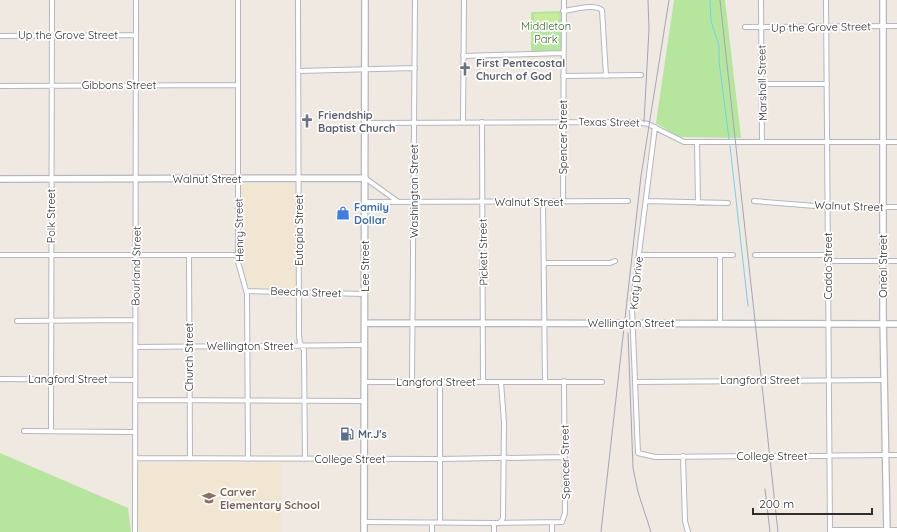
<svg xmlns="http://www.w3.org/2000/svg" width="897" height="532" viewBox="0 0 897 532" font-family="Quicksand,sans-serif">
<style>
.education{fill:#f0e6d1}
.green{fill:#b6e59e}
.pitch{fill:#c9ec9a}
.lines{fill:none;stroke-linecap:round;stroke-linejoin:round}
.stream{stroke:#75cff0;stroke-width:1}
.street-casing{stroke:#b4b7c1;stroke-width:6}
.secondary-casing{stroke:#b4b7c1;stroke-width:8}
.street{stroke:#fff;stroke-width:4}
.secondary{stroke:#fff;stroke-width:5.5}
.rail{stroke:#a3a6b8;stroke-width:1}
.labels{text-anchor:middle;stroke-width:3.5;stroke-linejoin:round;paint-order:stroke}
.park-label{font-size:11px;fill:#2c6e1b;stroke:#fff}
.street-label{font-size:11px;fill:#2e2e2e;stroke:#fff}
.worship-label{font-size:11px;font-weight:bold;fill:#5b616d;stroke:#fff;text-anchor:start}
.shop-label{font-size:11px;font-weight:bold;fill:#366cbe;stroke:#fff;text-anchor:start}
.service-label{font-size:11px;font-weight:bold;fill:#4e5e75;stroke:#fff;text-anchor:start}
.education-label{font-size:11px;font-weight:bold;fill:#785e54;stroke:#fff;text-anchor:start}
</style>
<rect width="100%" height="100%" fill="#efe9e1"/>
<path class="education" d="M297 183V289L250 288 242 267 241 184Z
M138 463H281V532H138Z"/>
<path class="green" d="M674 0H725L741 138 679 137 656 123Z
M561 11V52L531 53V12Z
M0 453 128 508 131 532H0Z"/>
<path class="pitch" d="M534 14H559V29H534Z"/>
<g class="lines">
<path class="stream" d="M710 0 711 21 719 46V61L729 139
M730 146 748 306"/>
<g class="street-casing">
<path id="street" d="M238 0V262L247 294 248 459
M298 0 299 336 300 343 304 350 305 459
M761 0 762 142
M826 0 830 532
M563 11C574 10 593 3 602 10L606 76
M745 27 897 26
M0 36 136 35
M463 56 563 53
M299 71 415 68
M563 76 641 75
M762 84H827
M0 86 238 85
M463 122 464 0
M482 122 483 382
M365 123 637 122 648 124 684 142H897
M655 127 632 309 638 453 655 457 897 455
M697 142 698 203
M365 178 397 201
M563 201 564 0
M646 201 728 203
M754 201 828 207H897
M365 202 628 201
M543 202 545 382
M0 255H238
M189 255 190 458
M639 255H733
M755 255H828
M828 261H897
M544 263H610L615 261
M247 291 365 294
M17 321 135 320
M720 323V255
M135 347 365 345
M0 379 135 380
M365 382H602
M412 382 415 0
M635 382 885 380
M135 400 365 401
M24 431 135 432
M51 431 52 0
M683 456 685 521 688 532
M136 458 440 459 564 457
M364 522 494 523 562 522 565 513 564 381
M440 523V383
M500 523 503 518 504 422 501 382
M552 523V532
M830 530H897
M135 532 136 0
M432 532V523
M494 532V523"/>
</g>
<g class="secondary-casing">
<path id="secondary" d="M883 0V316L887 532
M0 179 365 178
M365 323 897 324
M364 532 365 0"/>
</g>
<use href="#street" class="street"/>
<use href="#secondary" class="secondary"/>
<path class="rail" d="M720 0 778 532
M644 122 649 29 648 0
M628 333 633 468 638 492 651 532
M765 489 770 532
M601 532 641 176 669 0"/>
</g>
<defs>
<g id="church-bare" transform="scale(1.08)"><path d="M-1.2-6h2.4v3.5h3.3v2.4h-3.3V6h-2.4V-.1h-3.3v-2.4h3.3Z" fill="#6b7280" stroke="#fff" stroke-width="2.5" paint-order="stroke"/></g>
<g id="shop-bare" transform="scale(1.08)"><path d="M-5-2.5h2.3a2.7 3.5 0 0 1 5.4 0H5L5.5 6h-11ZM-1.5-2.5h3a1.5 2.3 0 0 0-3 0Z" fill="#3f7fe0" stroke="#fff" stroke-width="2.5" paint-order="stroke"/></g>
<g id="fuel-bare" transform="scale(1.08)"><path d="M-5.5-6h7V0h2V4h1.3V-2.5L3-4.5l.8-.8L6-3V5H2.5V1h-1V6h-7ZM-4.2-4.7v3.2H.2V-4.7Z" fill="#5c6f8a" stroke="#fff" stroke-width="2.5" paint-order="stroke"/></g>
<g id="school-bare" transform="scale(1.08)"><path d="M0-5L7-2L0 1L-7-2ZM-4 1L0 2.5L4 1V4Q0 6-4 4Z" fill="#8d6e63" stroke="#fff" stroke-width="2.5" paint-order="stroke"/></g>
</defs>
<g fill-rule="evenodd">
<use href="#church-bare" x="465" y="69"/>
<use href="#church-bare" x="307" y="121"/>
<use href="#shop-bare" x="343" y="213"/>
<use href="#fuel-bare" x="347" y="434"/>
<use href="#school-bare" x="209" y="498"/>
</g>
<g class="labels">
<g class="park-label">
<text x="546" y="30">Middleton<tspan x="546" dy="13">Park</tspan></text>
</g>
<g class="street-label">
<text transform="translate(821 27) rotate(-1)" y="4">Up the Grove Street</text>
<text x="68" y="39">Up the Grove Street</text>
<text transform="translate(762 83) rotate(-91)" y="4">Marshall Street</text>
<text x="119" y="89">Gibbons Street</text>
<text transform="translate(609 122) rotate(1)" y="4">Texas Street</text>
<text transform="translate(563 137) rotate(-90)" y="4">Spencer Street</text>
<text x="207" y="183">Walnut Street</text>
<text transform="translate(414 191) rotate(-90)" y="4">Washington Street</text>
<text x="529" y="206">Walnut Street</text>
<text transform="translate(849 206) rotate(2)" y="4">Walnut Street</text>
<text transform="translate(51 216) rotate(-90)" y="4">Polk Street</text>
<text transform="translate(239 230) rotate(-91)" y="4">Henry Street</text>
<text transform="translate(299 230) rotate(-90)" y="4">Eutopia Street</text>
<text transform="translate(483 252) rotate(-91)" y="4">Pickett Street</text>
<text transform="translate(136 266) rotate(-89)" y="4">Bourland Street</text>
<text transform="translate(365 266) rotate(-90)" y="4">Lee Street</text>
<text transform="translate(828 266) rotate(-90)" y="4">Caddo Street</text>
<text transform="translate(883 266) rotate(-90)" y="4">Oneal Street</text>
<text transform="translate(636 283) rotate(-84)" y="4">Katy Drive</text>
<text transform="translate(306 292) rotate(2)" y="4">Beecha Street</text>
<text x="631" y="327">Wellington Street</text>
<text x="250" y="350">Wellington Street</text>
<text transform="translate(189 357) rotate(-90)" y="4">Church Street</text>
<text x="68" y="383">Langford Street</text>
<text x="760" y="384">Langford Street</text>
<text x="436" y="386">Langford Street</text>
<text x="772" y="460">College Street</text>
<text x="350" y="463">College Street</text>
<text transform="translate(565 462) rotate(-91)" y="4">Spencer Street</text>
</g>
<g class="worship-label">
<text x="476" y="67">First Pentecostal<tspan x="476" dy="13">Church of God</tspan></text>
<text x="318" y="119">Friendship<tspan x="318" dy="13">Baptist Church</tspan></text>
</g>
<g class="shop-label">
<text x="354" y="211">Family<tspan x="354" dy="13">Dollar</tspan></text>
</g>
<g class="service-label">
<text x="358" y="438">Mr.J's</text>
</g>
<g class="education-label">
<text x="220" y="496">Carver<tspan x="220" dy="13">Elementary School</tspan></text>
</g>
</g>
<path d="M753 508v6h119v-6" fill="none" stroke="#2e2e2e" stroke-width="2"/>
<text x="759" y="508" font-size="12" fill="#2e2e2e" stroke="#ffffff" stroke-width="3" paint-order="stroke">200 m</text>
</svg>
